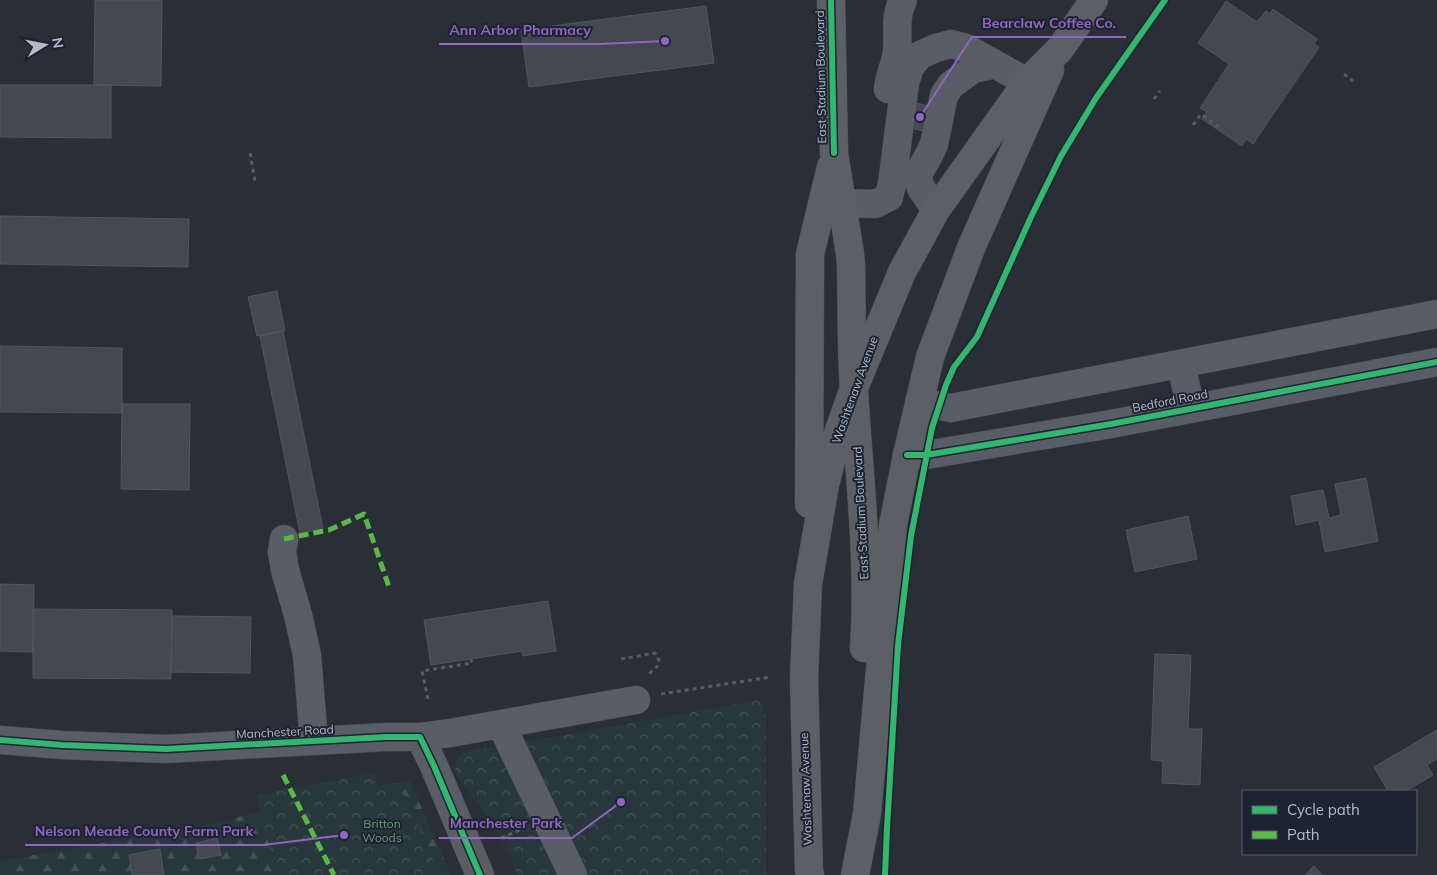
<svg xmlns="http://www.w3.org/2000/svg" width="1437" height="875" viewBox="0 0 1437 875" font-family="Mulish,sans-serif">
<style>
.forest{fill:url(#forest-firs)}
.park{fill:url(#park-crowns)}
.building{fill:#44484f;stroke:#52565e}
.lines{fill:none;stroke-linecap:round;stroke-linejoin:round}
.minor-casing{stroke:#464950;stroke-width:29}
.major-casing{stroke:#484b53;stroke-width:29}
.path{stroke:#575c61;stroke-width:3;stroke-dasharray:4 4;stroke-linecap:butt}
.minor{stroke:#595d65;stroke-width:28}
.major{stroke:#5c5f66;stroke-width:28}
.quiet{stroke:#58b947;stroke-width:5;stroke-dasharray:10 5;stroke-linecap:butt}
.cycleway-casing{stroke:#1d2431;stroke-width:9}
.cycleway{stroke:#33b770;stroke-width:6}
.labels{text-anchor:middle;stroke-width:4;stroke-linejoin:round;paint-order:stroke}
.street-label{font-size:12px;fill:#b4bac7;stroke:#1d2431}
.park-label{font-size:12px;fill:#6c977a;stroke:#1d2431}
.leader{fill:none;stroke:#9265c2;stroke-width:2}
.callout-dot{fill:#9265c2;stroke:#1d2431;stroke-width:2}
.callout-label{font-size:14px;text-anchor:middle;font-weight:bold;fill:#9265c2;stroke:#1d2431;stroke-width:4;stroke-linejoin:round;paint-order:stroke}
</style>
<defs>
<pattern id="forest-firs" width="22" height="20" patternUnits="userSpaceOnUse" patternTransform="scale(1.25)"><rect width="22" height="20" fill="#27373c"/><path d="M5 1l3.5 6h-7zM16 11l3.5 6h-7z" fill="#445257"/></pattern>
<pattern id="park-crowns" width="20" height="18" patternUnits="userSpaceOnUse" patternTransform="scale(1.25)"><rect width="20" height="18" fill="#27373c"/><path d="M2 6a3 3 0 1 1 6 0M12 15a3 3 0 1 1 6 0" fill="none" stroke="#445257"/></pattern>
</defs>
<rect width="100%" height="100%" fill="#2a2e36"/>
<path class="forest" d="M410 781 451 875H0V861L224 821 324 794Z"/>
<path class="park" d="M759 700 766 716V875H517L510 854 489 819 456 775C453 764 457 756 466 751L554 737Z
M375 773 378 790 401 787 440 875H276L257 795Z"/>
<path class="building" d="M95 0H162L161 86 94 85Z
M1226 1 1257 22 1266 11 1270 14 1273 9 1317 39 1314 44 1319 47 1253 144 1246 139 1242 146 1202 119 1207 112 1200 108 1229 64 1198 43Z
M706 6 714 63 529 87 521 30Z
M0 85H111V138L0 137Z
M911 102 934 107 928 132 906 127Z
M0 216 189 219 188 267 0 264Z
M277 291 285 331 257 336 248 297Z
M283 331 323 529 300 533 260 336Z
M0 346 122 348V413L0 412Z
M122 404H190L189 490 121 489Z
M1366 478 1378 541 1325 552 1319 520 1296 525 1291 496 1323 490 1329 518 1341 515 1335 484Z
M1188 516 1197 559 1135 572 1126 530Z
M0 584 34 585 33 652 0 651Z
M548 601 556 651 523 656 522 651 431 665 424 620Z
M33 609 172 610 171 679 33 678Z
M172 616 251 617 250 673 171 672Z
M1155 654 1191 655 1188 729H1202L1200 785 1162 783 1163 761 1151 760Z
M1437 730V759L1427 765 1433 775 1406 791H1388L1374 767Z
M217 838 221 855 199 859 196 843Z
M160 849 164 875H132L129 855Z
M1314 866 1322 875H1305Z"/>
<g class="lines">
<g class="minor-casing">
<path id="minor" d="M888 89C889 78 893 69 896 58 900 39 893 19 903 0
M842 203 875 204 889 197 892 184 905 83 910 67 920 55 936 48 951 44 966 48 1027 82
M936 210 921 188 917 176 930 153 934 144 944 95 951 85 973 69 995 64
M1181 364 1191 409
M919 402 951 408 1437 314
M907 455H926L1111 424 1437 362
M284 539 282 552 285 570 298 615 307 655 314 741
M501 724 573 875
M420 737 450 733 636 700
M0 740 62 745 166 749 386 737H420L434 766 480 875"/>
</g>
<g class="major-casing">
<path id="major" d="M831 0 834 153 850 254 851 264C852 306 851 348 854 390 859 476 870 562 864 648
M809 504 810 254 831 167
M810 875 809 871 804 679 808 584 825 485 837 436 854 388 902 272 936 210 1027 82 1060 49 1094 0
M855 875 867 814 893 525 907 455 930 357 971 248 1050 70"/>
</g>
<path class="path" d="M1344 74 1353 81
M1154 99 1160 91
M1193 125 1201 114 1223 130
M250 153 255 181
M621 659 655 653C663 665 658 665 650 673L649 677
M661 694 771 677
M428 699 422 671 472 663 471 659
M501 838 522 829"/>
<use href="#minor" class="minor"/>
<use href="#major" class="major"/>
<path class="quiet" d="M284 539 329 530 364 514 389 587
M283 775 334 875"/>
<g class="cycleway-casing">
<path id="cycleway" d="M831 0 834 153
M907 455H926L1111 424 1437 362
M0 740 62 745 166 749 386 737H420L434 766 480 875
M885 875 887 828 898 645 911 536 932 428 946 385 954 367 977 337 1031 217 1061 156 1096 98 1165 0"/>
</g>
<use href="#cycleway" class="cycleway"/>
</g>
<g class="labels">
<g class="street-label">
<text transform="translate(821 77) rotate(-91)" y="4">East Stadium Boulevard</text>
<text transform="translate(855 390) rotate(-70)" y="4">Washtenaw Avenue</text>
<text transform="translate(1170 401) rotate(-11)" y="4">Bedford Road</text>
<text transform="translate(861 513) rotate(-93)" y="4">East Stadium Boulevard</text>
<text transform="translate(285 732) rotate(-3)" y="4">Manchester Road</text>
<text transform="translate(806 789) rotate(-92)" y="4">Washtenaw Avenue</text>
</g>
<g class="park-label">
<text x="382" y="828">Britton<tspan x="382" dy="14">Woods</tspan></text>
</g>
</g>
<path class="leader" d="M920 117L972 37H1126M665 41L600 44H439M621 802L572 838H439M344 835L263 845H25"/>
<g class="callout-dot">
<circle cx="920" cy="117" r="5"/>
<circle cx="665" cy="41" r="5"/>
<circle cx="621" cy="802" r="5"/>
<circle cx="344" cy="835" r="5"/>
</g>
<g class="callout-label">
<text x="1049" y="28">Bearclaw Coffee Co.</text>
<text x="520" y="35">Ann Arbor Pharmacy</text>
<text x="506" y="828">Manchester Park</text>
<text x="144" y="836">Nelson Meade County Farm Park</text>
</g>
<rect x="1242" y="790" width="175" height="65" fill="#1d2431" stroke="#59606d"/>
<rect x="1252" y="806" width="25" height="8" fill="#33b770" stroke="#59606d"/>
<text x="1287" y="815" font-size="15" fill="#b4bac7">Cycle path</text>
<rect x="1252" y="831" width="25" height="8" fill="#58b947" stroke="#59606d"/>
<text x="1287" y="840" font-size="15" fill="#b4bac7">Path</text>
<g transform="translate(45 45) rotate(80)" stroke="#1d2431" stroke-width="4" paint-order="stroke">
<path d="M0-4L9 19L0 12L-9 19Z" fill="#b4bac7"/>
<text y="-8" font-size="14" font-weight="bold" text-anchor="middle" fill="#b4bac7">N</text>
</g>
</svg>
